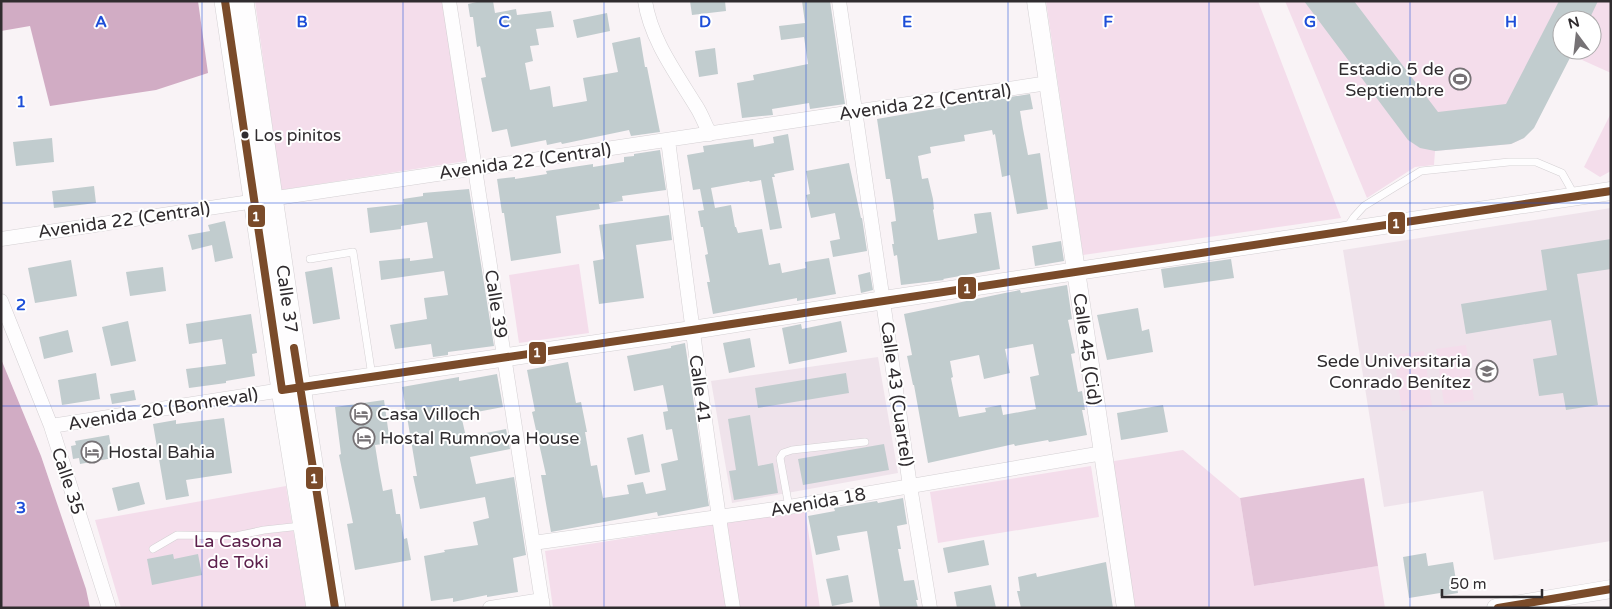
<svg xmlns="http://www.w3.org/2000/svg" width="1612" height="609" viewBox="0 0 1612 609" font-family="'Varela Round',sans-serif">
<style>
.built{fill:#efe3eb}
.green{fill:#f4ddeb;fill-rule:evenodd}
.forest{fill:#e4c5d9}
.water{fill:#d1acc4}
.building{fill:#c1ccce;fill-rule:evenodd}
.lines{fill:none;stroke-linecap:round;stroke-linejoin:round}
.service-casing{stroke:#d4d0d3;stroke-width:8}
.minor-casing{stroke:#d4d0d3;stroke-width:15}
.tertiary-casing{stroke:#d4d0d3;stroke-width:19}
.primary-casing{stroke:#d4d0d3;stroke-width:22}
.service{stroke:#fefdfe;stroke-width:7}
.minor{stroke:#fefdfe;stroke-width:14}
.tertiary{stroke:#fefdfe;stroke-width:18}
.primary{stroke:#fefdfe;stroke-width:21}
.bus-1-casing{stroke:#fff;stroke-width:11}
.bus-1{stroke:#7a4b2a;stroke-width:8}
.grid{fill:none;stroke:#1d4ed8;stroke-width:1;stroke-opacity:0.55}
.bus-dot{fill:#302c2f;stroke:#fff;stroke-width:2}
.labels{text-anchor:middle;stroke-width:4;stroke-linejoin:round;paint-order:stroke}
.bus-label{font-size:17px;fill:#302c2f;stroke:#fff;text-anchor:start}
.poi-label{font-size:18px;fill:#302c2f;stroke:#fff;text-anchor:start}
.street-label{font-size:18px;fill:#302c2f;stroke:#fff}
.park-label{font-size:18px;fill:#5d204c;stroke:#fff}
.grid-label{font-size:16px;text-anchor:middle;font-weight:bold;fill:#1d4ed8;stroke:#fff;stroke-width:4;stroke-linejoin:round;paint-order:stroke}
.line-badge{stroke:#fff;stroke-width:2}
.badge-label{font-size:14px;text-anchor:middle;font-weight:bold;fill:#fff}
</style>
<rect width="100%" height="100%" fill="#f9f3f6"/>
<path class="built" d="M1611 208V541L1494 560 1483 491 1384 507 1343 250Z
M878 357 898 473 732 503 711 381Z"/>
<path class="green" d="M255 1H444L466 161 281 190Z
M1046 1H1258L1341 218 1083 255Z
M1285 1H1611V73L1571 55 1524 138 1511 144 1435 151 1434 165 1415 167 1367 198ZM1562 20H1592V50H1562Z
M1611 113V171L1600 177 1584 167Z
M579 264 589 333 519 343 509 275Z
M1466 345 1474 400 1444 404 1436 349Z
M1424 351 1432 406 1402 411 1394 355Z
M1183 450 1240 498 1254 586 1378 566 1385 608H1132L1108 462Z
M1091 466 1099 517 938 543 930 492Z
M286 486 306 608H121L95 520Z
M805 510 820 608H553L545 551Z"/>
<path class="forest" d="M1364 478 1378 566 1254 586 1240 498Z"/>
<path class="water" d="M1 1H198L208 73 156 90 50 106 30 26 1 31Z
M1 359 41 456 86 589 90 608H1Z"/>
<path class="building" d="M481 1H493L495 13 516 9 517 15 551 11 554 27 536 29 539 45 530 46 533 61 525 63 530 90 550 86 553 107 587 101 583 78 618 72 612 43 640 37 645 67H647L660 132 631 136 629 130 562 144 561 142 547 145 546 140 511 147 507 129 492 132 481 78 486 77 480 46 477 47 473 17H470L468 4Z
M690 1H725L726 11 692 15Z
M802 1H830L845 104 810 109 809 103 772 109 773 115 742 118 737 83 754 80 753 75 808 64 804 37 781 40 779 26 805 23Z
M1304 1H1354L1438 112 1506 104 1559 1H1598L1589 20H1562V50H1574L1534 128 1524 138 1511 144 1435 151 1420 148 1408 140Z
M607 13 610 31 577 38 573 20Z
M715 48 718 74 699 77 695 51Z
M1030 94 1033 109 1020 111 1023 129 1028 155 1040 153 1048 209 1017 214 1010 175 1002 177 995 134 993 135 992 130 964 135 965 141 930 147 931 153 918 156 922 179 928 178 933 199 934 209 933 210 938 240 977 233 974 214 991 212 1000 269 943 279 944 280 901 285 897 255 894 256 892 244H894L891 222 896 221 894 205 890 179H886L877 119 946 107Z
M788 134 794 170 774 174 775 177H772L782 228 770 230 761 180 750 182 749 181 711 188 715 208 731 205 735 227H736L738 233 762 229 769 265 780 263 782 273 806 268 805 262 829 258 836 294 797 301V298L713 314 707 282H710L705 255 708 254 703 227H701L698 211 704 210 700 189 693 190 687 155 704 152 703 146 753 139 754 147 774 143 773 137Z
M52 138 54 162 16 166 13 142Z
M660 150 666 190 622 196 623 201 599 204 600 209 556 216 561 253 511 261 504 213H502L497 179 515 177V179L547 174 546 171 593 164V167L624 162V157L634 156V154Z
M849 163 861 218H862L867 251 833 257 830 241 840 239 835 213 811 218 806 195 810 194 806 171Z
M94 186 96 203 54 208 52 191Z
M469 189 494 346 448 352V355L433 357 431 344 395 349 390 325 427 319 424 298 448 295 444 271 381 280 379 261 410 258V261L433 258 427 222 401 226V229L370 233 367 208 404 204 403 199 423 196V193Z
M669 215 672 240 636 245 644 298 599 304 593 261 604 259 599 225Z
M225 221 233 258 215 262 212 245 192 250 188 235 210 231 208 225Z
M1611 239V269L1577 274 1598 405 1566 410 1563 393 1539 396 1533 359 1557 355 1551 320 1466 334 1461 304 1547 290 1541 250Z
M1061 241 1064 261 1035 266 1032 246Z
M1231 259 1234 278 1164 288 1161 269Z
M71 260 77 296 35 303 28 268Z
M163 267 166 291 130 296 126 272Z
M332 267 340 319 313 324 305 272Z
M870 272 873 290 861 293 858 275Z
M1067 285 1072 319 1068 320 1075 353 1071 354 1078 392 1082 391 1085 410H1082L1087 435 1049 442 1048 440 1015 446 1014 444 928 463 914 385H913L907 356 912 355 904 314 1005 293 1020 290 1021 293ZM1033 344 1039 375 1030 377 1036 409 1003 415 1001 405 985 408 986 412 959 417 951 378 953 377 950 361 979 355 984 379 1010 373 1005 349Z
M1138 308 1142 331 1149 329 1153 352 1107 360 1097 315Z
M251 314 257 353 252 354 255 376 226 381V383L189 388 186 369 226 364 222 339 189 344 186 324Z
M128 321 136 361 111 366 102 327Z
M841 321 847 352 789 364 782 328 801 324 802 329Z
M68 330 73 352 44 359 39 337Z
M750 338 755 367 729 373 723 343Z
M685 343 709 506 658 516 657 512 551 532 541 475H546L532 412 535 411 527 370 568 362 576 403 581 402 587 432H585L591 466 597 465 603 498 629 494 627 485 643 482 646 494 666 490 661 464 678 460 672 429 666 430 663 412 668 411 663 385 634 391 627 356 671 348V346Z
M96 373 100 399 62 405 58 380Z
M846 373 849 393 758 408 755 388Z
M497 374 503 407 461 415 466 437 506 429 510 449 470 457 476 484 514 477 526 555 513 558 518 592 487 597V595L453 602V598L431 601 424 556 445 552 444 550 478 545 473 522 489 518 485 497 420 509 413 476H417L402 387 459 377V381Z
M134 390 136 400 112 404 110 394Z
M384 400 390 443 375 445 379 470 383 491 392 489 396 514H400L404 539 407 538 411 560 355 570 347 524 353 523 339 455 341 454 335 407Z
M1163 405 1168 432 1121 440 1117 413Z
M750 415 758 466 773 463 778 493 734 500 729 471 736 470 728 419Z
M224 418 232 473 186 480 189 496 166 500 153 424 176 420V424Z
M643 434 650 472 635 475 627 438Z
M109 435 113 458 80 464 79 458 73 459 71 446 76 445 75 441Z
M884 444 889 470 803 485 798 459Z
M139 482 145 504 118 511 112 488Z
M903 498 907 524 897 526 901 549H898L904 581 914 580 918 600H916L918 608H880L867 531 837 536 840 550 816 555 808 516 835 511 834 508 877 501 878 503Z
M984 540 989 565 948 573 943 548Z
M1426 553 1428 566 1453 562 1458 593 1440 596V593L1409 598 1403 557Z
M173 554 174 559 198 554 202 575 152 585 147 559Z
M1106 562 1113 608H1021L1017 591H1020L1018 577 1036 573 1037 577Z
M848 575 853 602 832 606 826 579Z
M991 585 996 608H957L954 592Z"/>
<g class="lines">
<g class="service-casing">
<path id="service" d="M1346 229 1354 217 1364 206 1421 171 1509 162H1536L1562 173 1575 196
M310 259 353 252 372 376
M789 507 780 458 783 453 792 450 865 442
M153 549 177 535 236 536 264 530 301 526"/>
</g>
<g class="minor-casing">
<path id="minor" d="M449 1 543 608
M645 1C651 40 676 73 696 106 702 115 705 125 710 134
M839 1 910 486 930 608
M668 140C688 296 708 452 733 608
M1 239 1048 83
M1 301 51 426 109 608
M51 426 282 390
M533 543 789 507 1103 453
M490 608 542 600"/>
</g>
<g class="tertiary-casing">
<path id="tertiary" d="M1036 1 1126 608
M288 389 692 330 884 300 1611 191
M1496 608 1611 589"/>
</g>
<g class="primary-casing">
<path id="primary" d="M225 1 282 390 317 608
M243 1 300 387 335 608"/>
</g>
<use href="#service" class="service"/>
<use href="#minor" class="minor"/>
<use href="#tertiary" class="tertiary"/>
<use href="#primary" class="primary"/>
<g class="bus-1-casing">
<path id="bus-1" d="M225 1 282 390 692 330 1611 191
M294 348 335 608
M1498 608 1611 589"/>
</g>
<use href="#bus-1" class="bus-1"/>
</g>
<path class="grid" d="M202 1V608M403 1V608M604 1V608M806 1V608M1008 1V608M1209 1V608M1410 1V608M1 203H1611M1 406H1611"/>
<defs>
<g id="stadium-ring" transform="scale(1.125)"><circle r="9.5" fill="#fff" stroke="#767275" stroke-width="1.5"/><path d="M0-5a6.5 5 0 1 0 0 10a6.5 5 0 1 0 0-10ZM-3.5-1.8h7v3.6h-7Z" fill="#767275"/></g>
<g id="university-ring" transform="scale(1.125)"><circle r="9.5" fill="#fff" stroke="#767275" stroke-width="1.5"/><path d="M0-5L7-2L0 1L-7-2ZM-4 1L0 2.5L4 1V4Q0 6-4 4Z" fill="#767275"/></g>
<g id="hotel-ring" transform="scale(1.125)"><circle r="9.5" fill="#fff" stroke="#767275" stroke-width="1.5"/><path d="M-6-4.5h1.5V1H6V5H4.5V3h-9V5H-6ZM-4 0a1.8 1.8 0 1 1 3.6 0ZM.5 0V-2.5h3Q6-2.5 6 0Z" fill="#767275"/></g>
</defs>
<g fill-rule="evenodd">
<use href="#stadium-ring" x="1460" y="79"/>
<use href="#university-ring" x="1487" y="371"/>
<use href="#hotel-ring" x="361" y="414"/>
<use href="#hotel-ring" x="364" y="438"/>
<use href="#hotel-ring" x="92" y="452"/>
</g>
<circle class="bus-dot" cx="245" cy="135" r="4.5"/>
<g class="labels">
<g class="bus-label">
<text x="254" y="141">Los pinitos</text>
</g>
<g class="poi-label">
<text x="1444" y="75" text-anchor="end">Estadio 5 de<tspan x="1444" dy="21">Septiembre</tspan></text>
<text x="1471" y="367" text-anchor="end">Sede Universitaria<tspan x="1471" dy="21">Conrado Benítez</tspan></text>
<text x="377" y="420">Casa Villoch</text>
<text x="380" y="444">Hostal Rumnova House</text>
<text x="108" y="458">Hostal Bahia</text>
</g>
<g class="street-label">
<text transform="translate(925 102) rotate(-8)" y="6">Avenida 22 (Central)</text>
<text transform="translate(525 161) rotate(-8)" y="6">Avenida 22 (Central)</text>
<text transform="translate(124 220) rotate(-8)" y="6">Avenida 22 (Central)</text>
<text transform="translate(287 299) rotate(82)" y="6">Calle 37</text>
<text transform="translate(496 304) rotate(81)" y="6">Calle 39</text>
<text transform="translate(1087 349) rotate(82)" y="6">Calle 45 (Cid)</text>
<text transform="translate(700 389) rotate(82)" y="6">Calle 41</text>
<text transform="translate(897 394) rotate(82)" y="6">Calle 43 (Cuartel)</text>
<text transform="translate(163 409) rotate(-9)" y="6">Avenida 20 (Bonneval)</text>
<text transform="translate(68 481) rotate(72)" y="6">Calle 35</text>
<text transform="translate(818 502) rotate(-10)" y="6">Avenida 18</text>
</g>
<g class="park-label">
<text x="238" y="547">La Casona<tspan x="238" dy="21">de Toki</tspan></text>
</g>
</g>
<g class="grid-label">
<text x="101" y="27">A</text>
<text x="302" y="27">B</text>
<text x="504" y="27">C</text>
<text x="705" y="27">D</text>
<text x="907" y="27">E</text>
<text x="1108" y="27">F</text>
<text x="1310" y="27">G</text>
<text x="1511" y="27">H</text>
<text x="21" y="107">1</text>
<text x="21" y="310">2</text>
<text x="21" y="513">3</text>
</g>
<g class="line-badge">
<rect x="247" y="204" width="19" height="24" rx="5" fill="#7a4b2a"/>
<rect x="1387" y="211" width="19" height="24" rx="5" fill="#7a4b2a"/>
<rect x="957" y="276" width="20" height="24" rx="5" fill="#7a4b2a"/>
<rect x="528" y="341" width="19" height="24" rx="5" fill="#7a4b2a"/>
<rect x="305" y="466" width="19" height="24" rx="5" fill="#7a4b2a"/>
</g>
<g class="badge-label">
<text x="256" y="221">1</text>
<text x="1396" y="228">1</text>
<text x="967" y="293">1</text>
<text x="537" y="357">1</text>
<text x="314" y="483">1</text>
</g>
<rect width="1612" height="609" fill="none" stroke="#302c2f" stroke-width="5"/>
<g transform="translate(1577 35) rotate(345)"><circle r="24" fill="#ffffff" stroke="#acabac"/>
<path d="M0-4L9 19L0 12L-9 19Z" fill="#767275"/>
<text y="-8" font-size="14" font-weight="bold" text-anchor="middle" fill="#302c2f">N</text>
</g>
<path d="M1442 589v8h100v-8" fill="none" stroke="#302c2f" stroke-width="2.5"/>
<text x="1450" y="589" font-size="15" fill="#302c2f" stroke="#ffffff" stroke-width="4" paint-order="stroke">50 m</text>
</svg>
